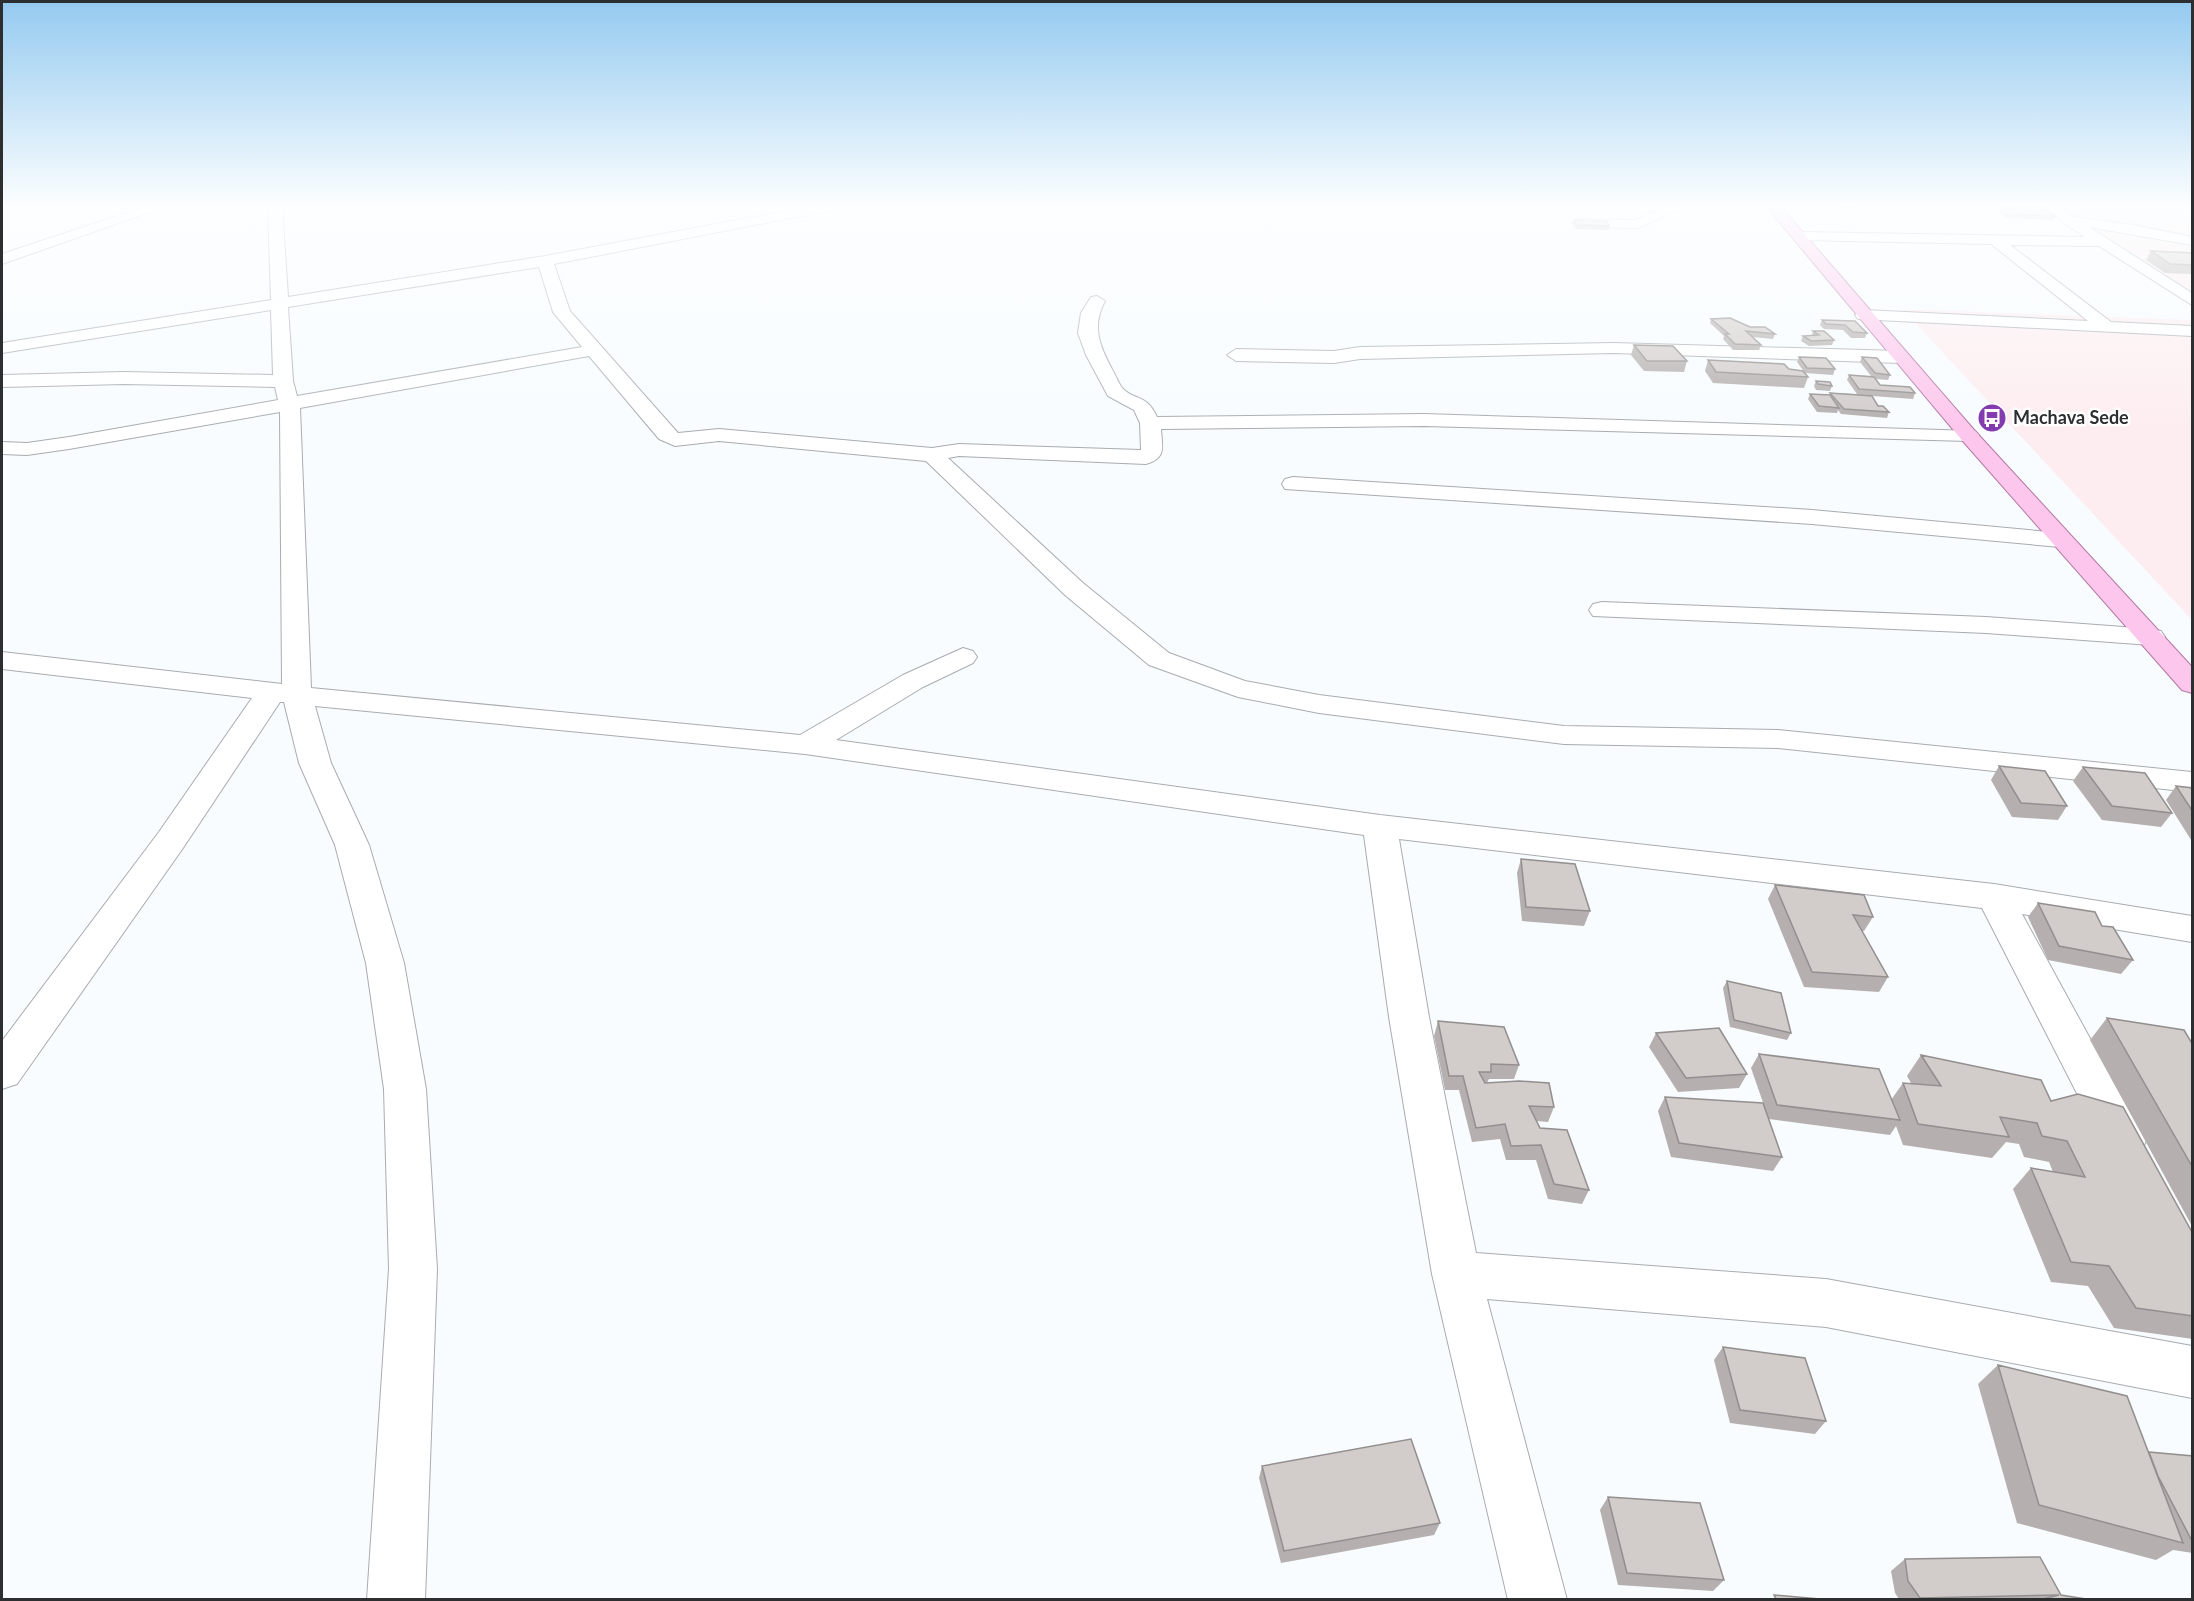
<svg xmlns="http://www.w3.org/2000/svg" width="2194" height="1601" viewBox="0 0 2194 1601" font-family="Lato,sans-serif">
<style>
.industrial{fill:#fdedf0}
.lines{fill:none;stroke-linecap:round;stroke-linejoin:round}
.minor-casing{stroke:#a8acb0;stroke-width:2}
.major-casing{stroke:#b378a2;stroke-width:2}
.minor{fill:#fff;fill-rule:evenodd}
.major{fill:#fdc6ec;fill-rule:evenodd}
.wall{fill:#b5afaf}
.building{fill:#d2cccb;stroke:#938f8e;stroke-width:1.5}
.labels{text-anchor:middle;stroke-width:5;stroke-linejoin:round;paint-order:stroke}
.far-poi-label{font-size:18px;font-weight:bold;fill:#2d2e30;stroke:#fff;text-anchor:start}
</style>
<rect width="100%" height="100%" fill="#f8fcff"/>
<path class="industrial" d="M2052 205H2192V294Z
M1902 309 2192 320V620Z"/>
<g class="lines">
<g class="minor-casing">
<path id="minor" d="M150 205H170L2 264V254Z
M268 205H282L288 297 545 256 817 205H845L838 209 554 264 570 311 678 433 719 429 932 448 959 444 1141 450 1140 423 1134 410 1108 396 1086 355 1078 333 1081 313 1091 297 1097 296 1105 301C1091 327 1100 347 1113 371 1116 376 1119 384 1122 388 1136 402 1146 393 1157 417L1424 414 1975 431 1979 435 1975 439 1968 441 1424 426 1161 429C1162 447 1167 458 1146 464L959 456 948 458 1083 583 1169 653 1245 681 1319 695 1564 726 1778 730 2192 772V792L1778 748 1564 744 1319 713 1238 697 1149 665 1065 595 926 461 719 441 675 446 659 439 589 356 300 408 311 688 800 735 903 675 963 648 973 651 977 657 973 663 923 687 836 740 1380 815 1994 884 2192 916V942L2022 914 2146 1141 2140 1154 2124 1160 2108 1154 1982 908 1399 839 1429 1017 1476 1253 1826 1279 2192 1346V1398L1826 1327 1487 1299 1567 1600H1508L1432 1274 1389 1017 1364 835 805 754 315 706 331 763 369 845 404 963 426 1089 437 1269 425 1600H367L389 1269 384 1089 366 963 335 845 299 763 284 702H280L183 848 17 1084 2 1089V1041L159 832 252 698 2 669V652L282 684 280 412 69 449 27 455 2 454V442L27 443 69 437 278 400 275 387 124 384 2 387V375L124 372 273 375 271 310 2 353V343L271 300ZM539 267 553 312 582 347 297 396 293 381 288 307Z
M513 205H527V206L520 210Z
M1671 205H1689L1638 228 1579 227 1572 223 1579 219 1636 220Z
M2038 205H2054L2074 217 2134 225 2192 237V245L2089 227 2192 293V305L2099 246 2010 245 2111 322 2192 326V336L1858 319 1855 315 1864 310 2088 321 1991 244 1799 240 1792 236 1799 232 2085 237Z
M1613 343 1900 351 1909 357 1900 363 1613 353 1360 359 1334 363 1236 361 1227 355 1236 349 1334 351 1360 347Z
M1293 477 1812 510 2060 533 2069 535 2072 540 2069 545 2060 547 1812 524 1285 489 1282 484 1285 479Z
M1602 602 1986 617 2151 629 2161 631 2165 637 2161 643 2151 645 1986 633 1593 616 1589 610 1593 604Z"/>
</g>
<g class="major-casing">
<path id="major" d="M1765 205H1779L1975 431 2192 667V693L2182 690 1961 439Z"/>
</g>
<use href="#minor" class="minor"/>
<use href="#major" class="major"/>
</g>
<path class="wall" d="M1833 205H1856L1855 209H1838Z
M1997 205H2047L2050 207 2048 211 2055 216 2053 220 2006 218 1999 213 2001 209H2003Z
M1574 220 1609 226 1608 230 1576 229 1573 224Z
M2151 251 2193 253V274L2165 273 2146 260Z
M1711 319 1750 327 1775 334 1773 339 1752 337 1761 345 1759 350H1733L1723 339 1724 336 1710 323Z
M1822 320 1855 321 1867 333 1865 338H1851L1843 330 1824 329 1820 325Z
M1813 331 1834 340 1832 345 1809 346 1801 341 1803 336 1812 335Z
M1634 345 1687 361 1684 372 1644 371 1631 355Z
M1799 357 1835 369 1833 375 1805 373 1797 362Z
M1862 357 1890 375 1888 380 1876 379 1880 385 1915 393 1913 399 1872 396 1878 406 1889 412 1887 418 1841 414 1838 410 1837 413 1817 412 1808 399 1810 394 1829 395 1830 393 1857 394 1847 380 1849 375 1871 376 1860 362Z
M1708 360 1789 369 1808 377 1804 388 1713 383 1705 371Z
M1816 381 1832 386 1830 391 1816 390 1814 386Z
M1999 766 2067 806 2058 820 2012 817 1991 780Z
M2083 767 2172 813 2161 827 2102 820 2073 781Z
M2176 786 2193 788V843L2166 800Z
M1521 859 1590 911 1584 926 1522 921 1517 873Z
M1775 885 1873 917 1864 931H1862L1888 977 1879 992 1804 987 1768 899Z
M2038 903 2133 960 2121 974 2048 960 2028 917Z
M1727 981 1791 1033 1787 1040 1730 1027 1723 988Z
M2107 1018 2193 1045V1228L2090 1040Z
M1438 1021 1519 1065 1514 1079H1489L1487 1083 1554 1107 1548 1122 1536 1121 1540 1128 1589 1190 1582 1204 1548 1199 1536 1160H1506L1500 1139 1472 1142 1459 1090H1445L1434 1036Z
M1656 1033 1747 1074 1739 1088 1678 1092 1649 1047Z
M1759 1054 1891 1100 1903 1083H1911L1907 1076 1921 1055 2051 1101 2193 1234V1339L2114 1328 2088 1286 2051 1282 2013 1189 2031 1168 2053 1172 2049 1162 2024 1157 2019 1144 2006 1142 1992 1158 1903 1145 1896 1126 1890 1135 1769 1119 1782 1157 1773 1171 1671 1157 1658 1111 1665 1097 1767 1114 1751 1068Z
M1723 1347 1826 1421 1815 1434 1730 1423 1714 1360Z
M1998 1365 2149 1452 2193 1456V1553L2173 1550 2156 1560 2017 1523 1978 1384Z
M1262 1466 1440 1523 1434 1535 1281 1563 1259 1478Z
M1608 1497 1724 1580 1713 1591 1618 1585 1600 1510Z
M1905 1559 2061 1595 2086 1599H1899L1895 1593 1891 1571Z"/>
<path class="building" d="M2013 205H2047L2050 207Z
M2001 209 2048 211 2055 216 2008 214Z
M1574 220 1607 221 1609 226 1577 225Z
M2151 251 2193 253V265L2170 264Z
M1730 318 1750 327H1765L1775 334 1746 331 1761 345 1735 344 1725 334H1729L1711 319Z
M1822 320 1855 321 1867 333 1853 332 1845 325 1826 324Z
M1813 331H1824L1834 340 1811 341 1803 336 1819 335Z
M1634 345 1673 346 1687 361H1647Z
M1799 357 1826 358 1835 369 1807 368Z
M1862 357 1877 358 1890 375 1875 373Z
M1708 360 1784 364 1789 369 1803 371 1808 377 1716 372Z
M1849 375 1874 377 1880 385 1910 387 1915 393 1859 389Z
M1816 381 1830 382 1832 386 1818 384Z
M1830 393 1872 396 1878 406H1883L1889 412 1844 409Z
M1810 394 1830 395 1839 408 1819 406Z
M1999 766 2045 771 2067 806 2021 803Z
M2083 767 2145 773 2172 813 2112 806Z
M2176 786 2193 788V812Z
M1521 859 1575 864 1590 911 1526 907Z
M1775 885 1864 895 1873 917 1853 915 1888 977 1812 972Z
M2038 903 2095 912 2102 926 2113 927 2133 960 2059 946Z
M1727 981 1781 993 1791 1033 1734 1020Z
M2107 1018 2184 1030 2193 1045V1168Z
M1438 1021 1504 1027 1519 1065 1491 1064V1072H1479L1485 1083 1519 1081 1549 1083 1554 1107 1529 1106 1540 1128 1567 1130 1589 1190 1554 1184 1541 1145 1511 1146 1505 1124 1476 1128 1463 1076H1449Z
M1719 1028 1747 1074 1686 1078 1656 1033Z
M1759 1054 1879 1069 1900 1120 1777 1105Z
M1921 1055 2041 1080 2051 1101 2078 1094 2123 1107 2193 1234V1316L2136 1308 2109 1266 2071 1262 2031 1168 2085 1177 2067 1141 2042 1136 2037 1123 2000 1117 2009 1137 1918 1124 1903 1083 1941 1086Z
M1665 1097 1763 1103 1782 1157 1679 1143Z
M1723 1347 1805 1358 1826 1421 1740 1410Z
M1998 1365 2127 1396 2183 1543 2039 1505Z
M1411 1439 1440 1523 1284 1551 1262 1466Z
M2149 1452 2193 1456V1539H2191L2158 1476Z
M1608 1497 1700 1503 1724 1580 1627 1573Z
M2040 1557 2061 1595 2086 1599H2043L2059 1595 1920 1598 1908 1581 1905 1559Z
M1774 1595 1820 1599H1776Z"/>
<linearGradient id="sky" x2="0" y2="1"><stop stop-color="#94caf0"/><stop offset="0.48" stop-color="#fcfeff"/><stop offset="1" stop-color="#fcfeff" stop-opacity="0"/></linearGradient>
<rect width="2194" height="429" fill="url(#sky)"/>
<defs>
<g id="bus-disc" transform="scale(1.5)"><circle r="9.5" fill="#823caf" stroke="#fff"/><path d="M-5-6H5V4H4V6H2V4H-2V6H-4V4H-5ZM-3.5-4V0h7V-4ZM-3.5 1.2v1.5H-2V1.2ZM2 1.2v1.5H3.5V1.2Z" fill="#fff"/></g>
</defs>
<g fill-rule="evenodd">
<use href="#bus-disc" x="1992" y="418"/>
</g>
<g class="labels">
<g class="far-poi-label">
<text x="2013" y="424">Machava Sede</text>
</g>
</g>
<rect width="2194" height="1601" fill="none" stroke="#2d2e30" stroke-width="6"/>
</svg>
